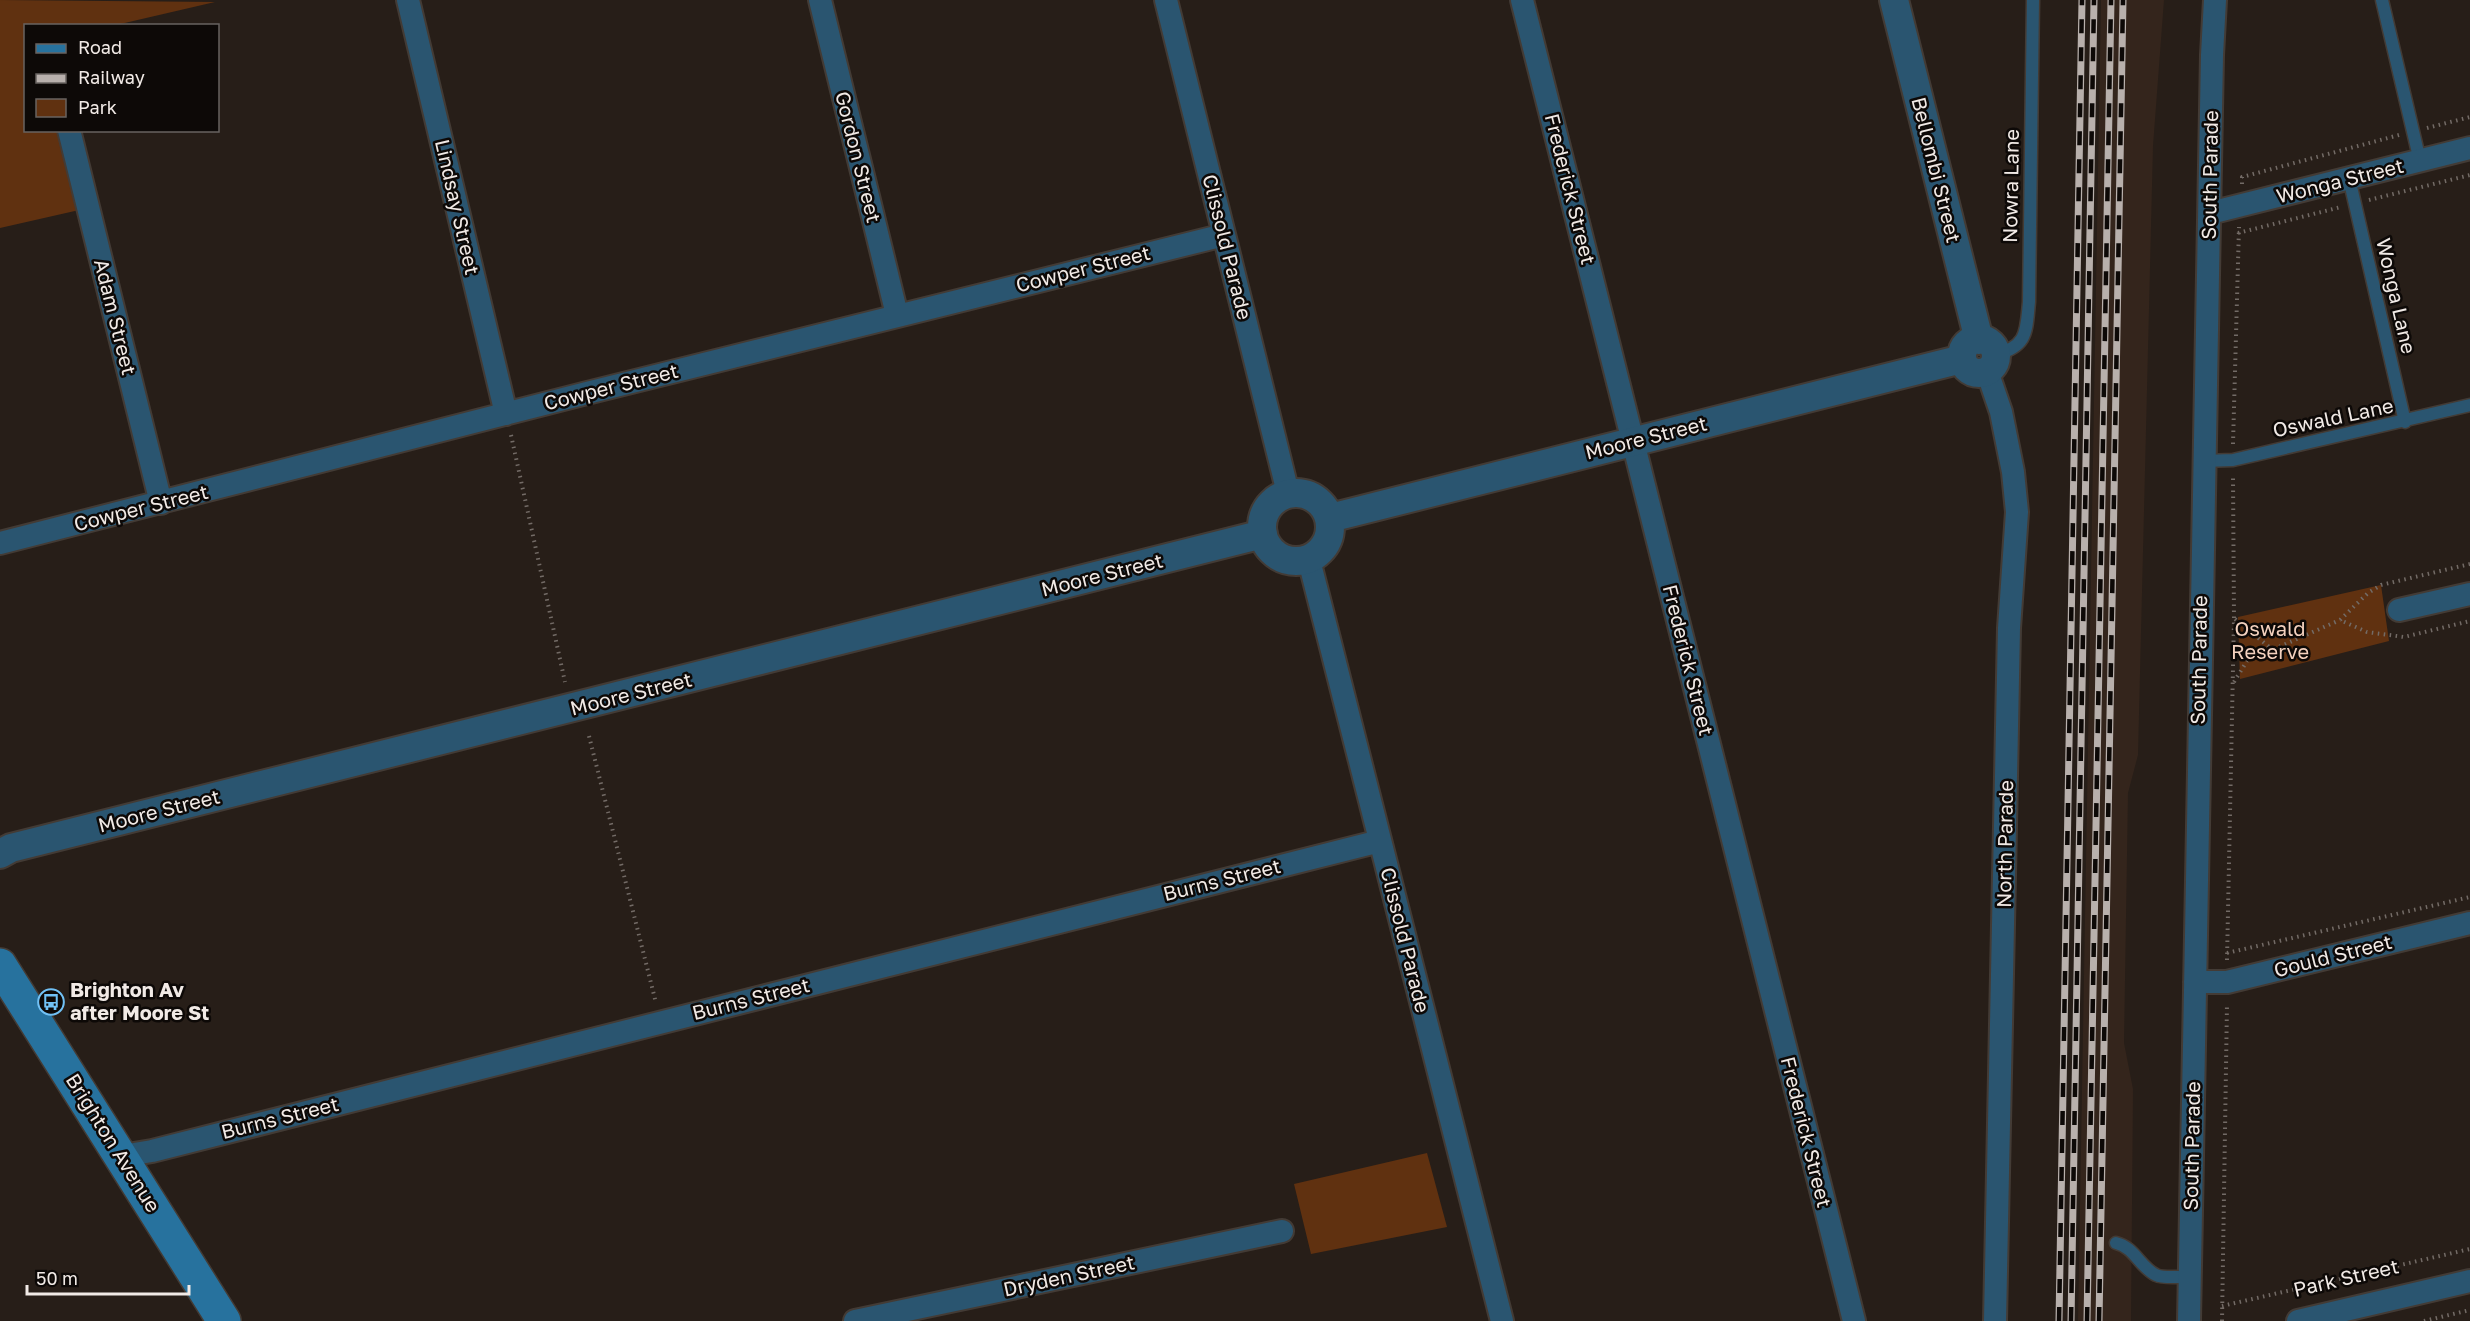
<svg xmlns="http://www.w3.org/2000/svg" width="2470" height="1321" viewBox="0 0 2470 1321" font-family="'Golos Text',sans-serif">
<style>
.built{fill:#34251c}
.green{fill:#603110}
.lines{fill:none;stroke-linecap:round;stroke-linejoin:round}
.service-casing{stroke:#433b35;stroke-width:15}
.minor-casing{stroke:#433b35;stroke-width:26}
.tertiary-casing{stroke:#433b35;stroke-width:32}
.secondary-casing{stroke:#433b35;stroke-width:36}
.path{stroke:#736b66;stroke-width:4;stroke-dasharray:1.5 4.5;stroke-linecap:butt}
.service{stroke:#2a5570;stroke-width:12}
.minor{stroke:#2a5570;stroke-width:22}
.tertiary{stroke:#2a5570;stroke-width:28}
.secondary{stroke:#27729e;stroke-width:33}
.rail-casing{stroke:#b8b0ac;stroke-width:7}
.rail{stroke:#0d0907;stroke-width:4.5;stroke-dasharray:14;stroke-linecap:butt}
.labels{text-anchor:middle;stroke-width:5;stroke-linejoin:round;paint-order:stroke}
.street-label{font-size:20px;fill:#f1eae6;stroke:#0d0907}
.park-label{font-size:20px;fill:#f3d1be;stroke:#0d0907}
.poi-label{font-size:20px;font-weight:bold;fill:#f1eae6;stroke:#0d0907;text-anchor:start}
</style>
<rect width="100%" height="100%" fill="#271e18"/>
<path class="built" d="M2101 0H2164L2153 146 2138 755 2128 793 2124 1043 2133 1089 2131 1321H2078Z"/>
<path class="green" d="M0 0 215 2 116 25 26 26V130L69 131 88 208 0 228Z
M2381 585 2389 641 2240 679 2238 617Z
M1427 1153 1447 1227 1311 1254 1294 1184Z"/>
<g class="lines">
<g class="service-casing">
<path id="service" d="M2382 0 2420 161
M2349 178 2405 422
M1995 355C2028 346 2026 332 2029 302L2033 0
M2203 461 2233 460 2470 405
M2116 1243C2134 1247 2140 1267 2156 1275 2165 1279 2180 1276 2190 1277"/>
</g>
<g class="minor-casing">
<path id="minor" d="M408 0 506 414
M820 0 897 315
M1166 0 1288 493
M1522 0 1854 1321
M69 130 161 503
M2210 213 2470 148
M1987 371 2001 412 2013 472 2017 512 2009 628 1995 1321
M0 543 587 393 1224 235
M1309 560 1502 1321
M2399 610 2470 594
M2195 982H2227L2470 923
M122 1156 152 1151 1380 841
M855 1321 1282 1231
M2189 1321 2212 55 2215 0
M2298 1321 2470 1281"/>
</g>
<g class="tertiary-casing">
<path id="tertiary" d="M1894 0 1979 340
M1962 356a17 17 0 1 1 34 0a17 17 0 1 1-34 0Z
M1262 527a34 34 0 1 1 68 0a34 34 0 1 1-68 0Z
M1330 518 1962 359
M0 854 11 848 1263 534"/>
</g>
<g class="secondary-casing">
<path id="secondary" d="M0 965 224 1321"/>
</g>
<path class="path" d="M2427 128 2470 117
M2242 184V177L2399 135
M2369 200 2470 175
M2238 233 2341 207
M511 435 565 682
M2233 444 2239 227
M2470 564 2381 585 2368 593 2340 620 2367 632 2404 637 2470 621
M2235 619 2273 650
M2234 682 2247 661 2340 620
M589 736 656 1003
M2227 953 2470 897
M2227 960 2234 619 2233 476
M2222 1306 2470 1249
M2222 1321 2227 1004
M2424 1321 2470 1310"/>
<use href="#service" class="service"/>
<use href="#minor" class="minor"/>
<use href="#tertiary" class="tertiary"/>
<use href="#secondary" class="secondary"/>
<g class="rail-casing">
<path id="rail" d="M2059 1321 2082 0
M2071 1321 2094 0
M2087 1321 2111 0
M2099 1321 2123 0"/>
</g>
<use href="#rail" class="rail"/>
</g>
<defs>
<g id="bus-ring" transform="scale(1.35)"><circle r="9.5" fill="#0d0907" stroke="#71c1f5" stroke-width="1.5"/><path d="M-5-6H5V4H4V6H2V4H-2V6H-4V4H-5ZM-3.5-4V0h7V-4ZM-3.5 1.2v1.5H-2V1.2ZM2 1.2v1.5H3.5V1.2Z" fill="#71c1f5"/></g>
</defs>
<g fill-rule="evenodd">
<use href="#bus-ring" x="51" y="1002"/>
</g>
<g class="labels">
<g class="street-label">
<text transform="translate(858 157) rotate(76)" y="7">Gordon Street</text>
<text transform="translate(1936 170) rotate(76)" y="7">Bellombi Street</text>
<text transform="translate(2210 175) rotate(-89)" y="7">South Parade</text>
<text transform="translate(2340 181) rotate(-14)" y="7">Wonga Street</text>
<text transform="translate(2011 186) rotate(-89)" y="7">Nowra Lane</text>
<text transform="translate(1570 189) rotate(76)" y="7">Frederick Street</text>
<text transform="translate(457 207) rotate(77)" y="7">Lindsay Street</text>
<text transform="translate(1227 247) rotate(76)" y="7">Clissold Parade</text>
<text transform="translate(1083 269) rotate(-14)" y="7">Cowper Street</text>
<text transform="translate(2396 296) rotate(77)" y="7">Wonga Lane</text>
<text transform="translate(115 317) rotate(76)" y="7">Adam Street</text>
<text transform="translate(611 387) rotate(-14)" y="7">Cowper Street</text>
<text transform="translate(2333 418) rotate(-12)" y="7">Oswald Lane</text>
<text transform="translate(1646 438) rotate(-14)" y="7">Moore Street</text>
<text transform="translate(141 508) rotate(-14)" y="7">Cowper Street</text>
<text transform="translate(1102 575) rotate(-14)" y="7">Moore Street</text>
<text transform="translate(1688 660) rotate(76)" y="7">Frederick Street</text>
<text transform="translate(2199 660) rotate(-89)" y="7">South Parade</text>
<text transform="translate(631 694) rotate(-14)" y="7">Moore Street</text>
<text transform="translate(159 811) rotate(-14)" y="7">Moore Street</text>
<text transform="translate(2005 844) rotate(-89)" y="7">North Parade</text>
<text transform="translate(1222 880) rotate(-14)" y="7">Burns Street</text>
<text transform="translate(1405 940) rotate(76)" y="7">Clissold Parade</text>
<text transform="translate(2333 956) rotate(-14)" y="7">Gould Street</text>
<text transform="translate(751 999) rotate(-14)" y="7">Burns Street</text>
<text transform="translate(280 1118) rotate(-14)" y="7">Burns Street</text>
<text transform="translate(1806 1132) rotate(76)" y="7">Frederick Street</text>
<text transform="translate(113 1143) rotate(58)" y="7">Brighton Avenue</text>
<text transform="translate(2192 1146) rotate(-89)" y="7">South Parade</text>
<text transform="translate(1069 1276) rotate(-12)" y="7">Dryden Street</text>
<text transform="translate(2346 1278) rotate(-13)" y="7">Park Street</text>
</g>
<g class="park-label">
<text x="2270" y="636">Oswald<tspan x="2270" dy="23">Reserve</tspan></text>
</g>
<g class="poi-label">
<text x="70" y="997">Brighton Av<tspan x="70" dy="23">after Moore St</tspan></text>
</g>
</g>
<rect x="24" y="24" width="195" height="108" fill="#0d0907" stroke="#686360" stroke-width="1.5"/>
<rect x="36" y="44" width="30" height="9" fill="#27729e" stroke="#686360" stroke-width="1.5"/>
<text x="78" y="54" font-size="18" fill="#f1eae6">Road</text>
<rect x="36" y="74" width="30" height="9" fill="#b8b0ac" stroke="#686360" stroke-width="1.5"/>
<text x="78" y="84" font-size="18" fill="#f1eae6">Railway</text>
<rect x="36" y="99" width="30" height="18" fill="#603110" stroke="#686360" stroke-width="1.5"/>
<text x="78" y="114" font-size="18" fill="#f1eae6">Park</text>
<path d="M27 1285v9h162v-9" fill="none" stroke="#f1eae6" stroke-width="3"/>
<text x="36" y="1285" font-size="18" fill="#f1eae6" stroke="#0d0907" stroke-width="4.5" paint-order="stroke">50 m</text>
</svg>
